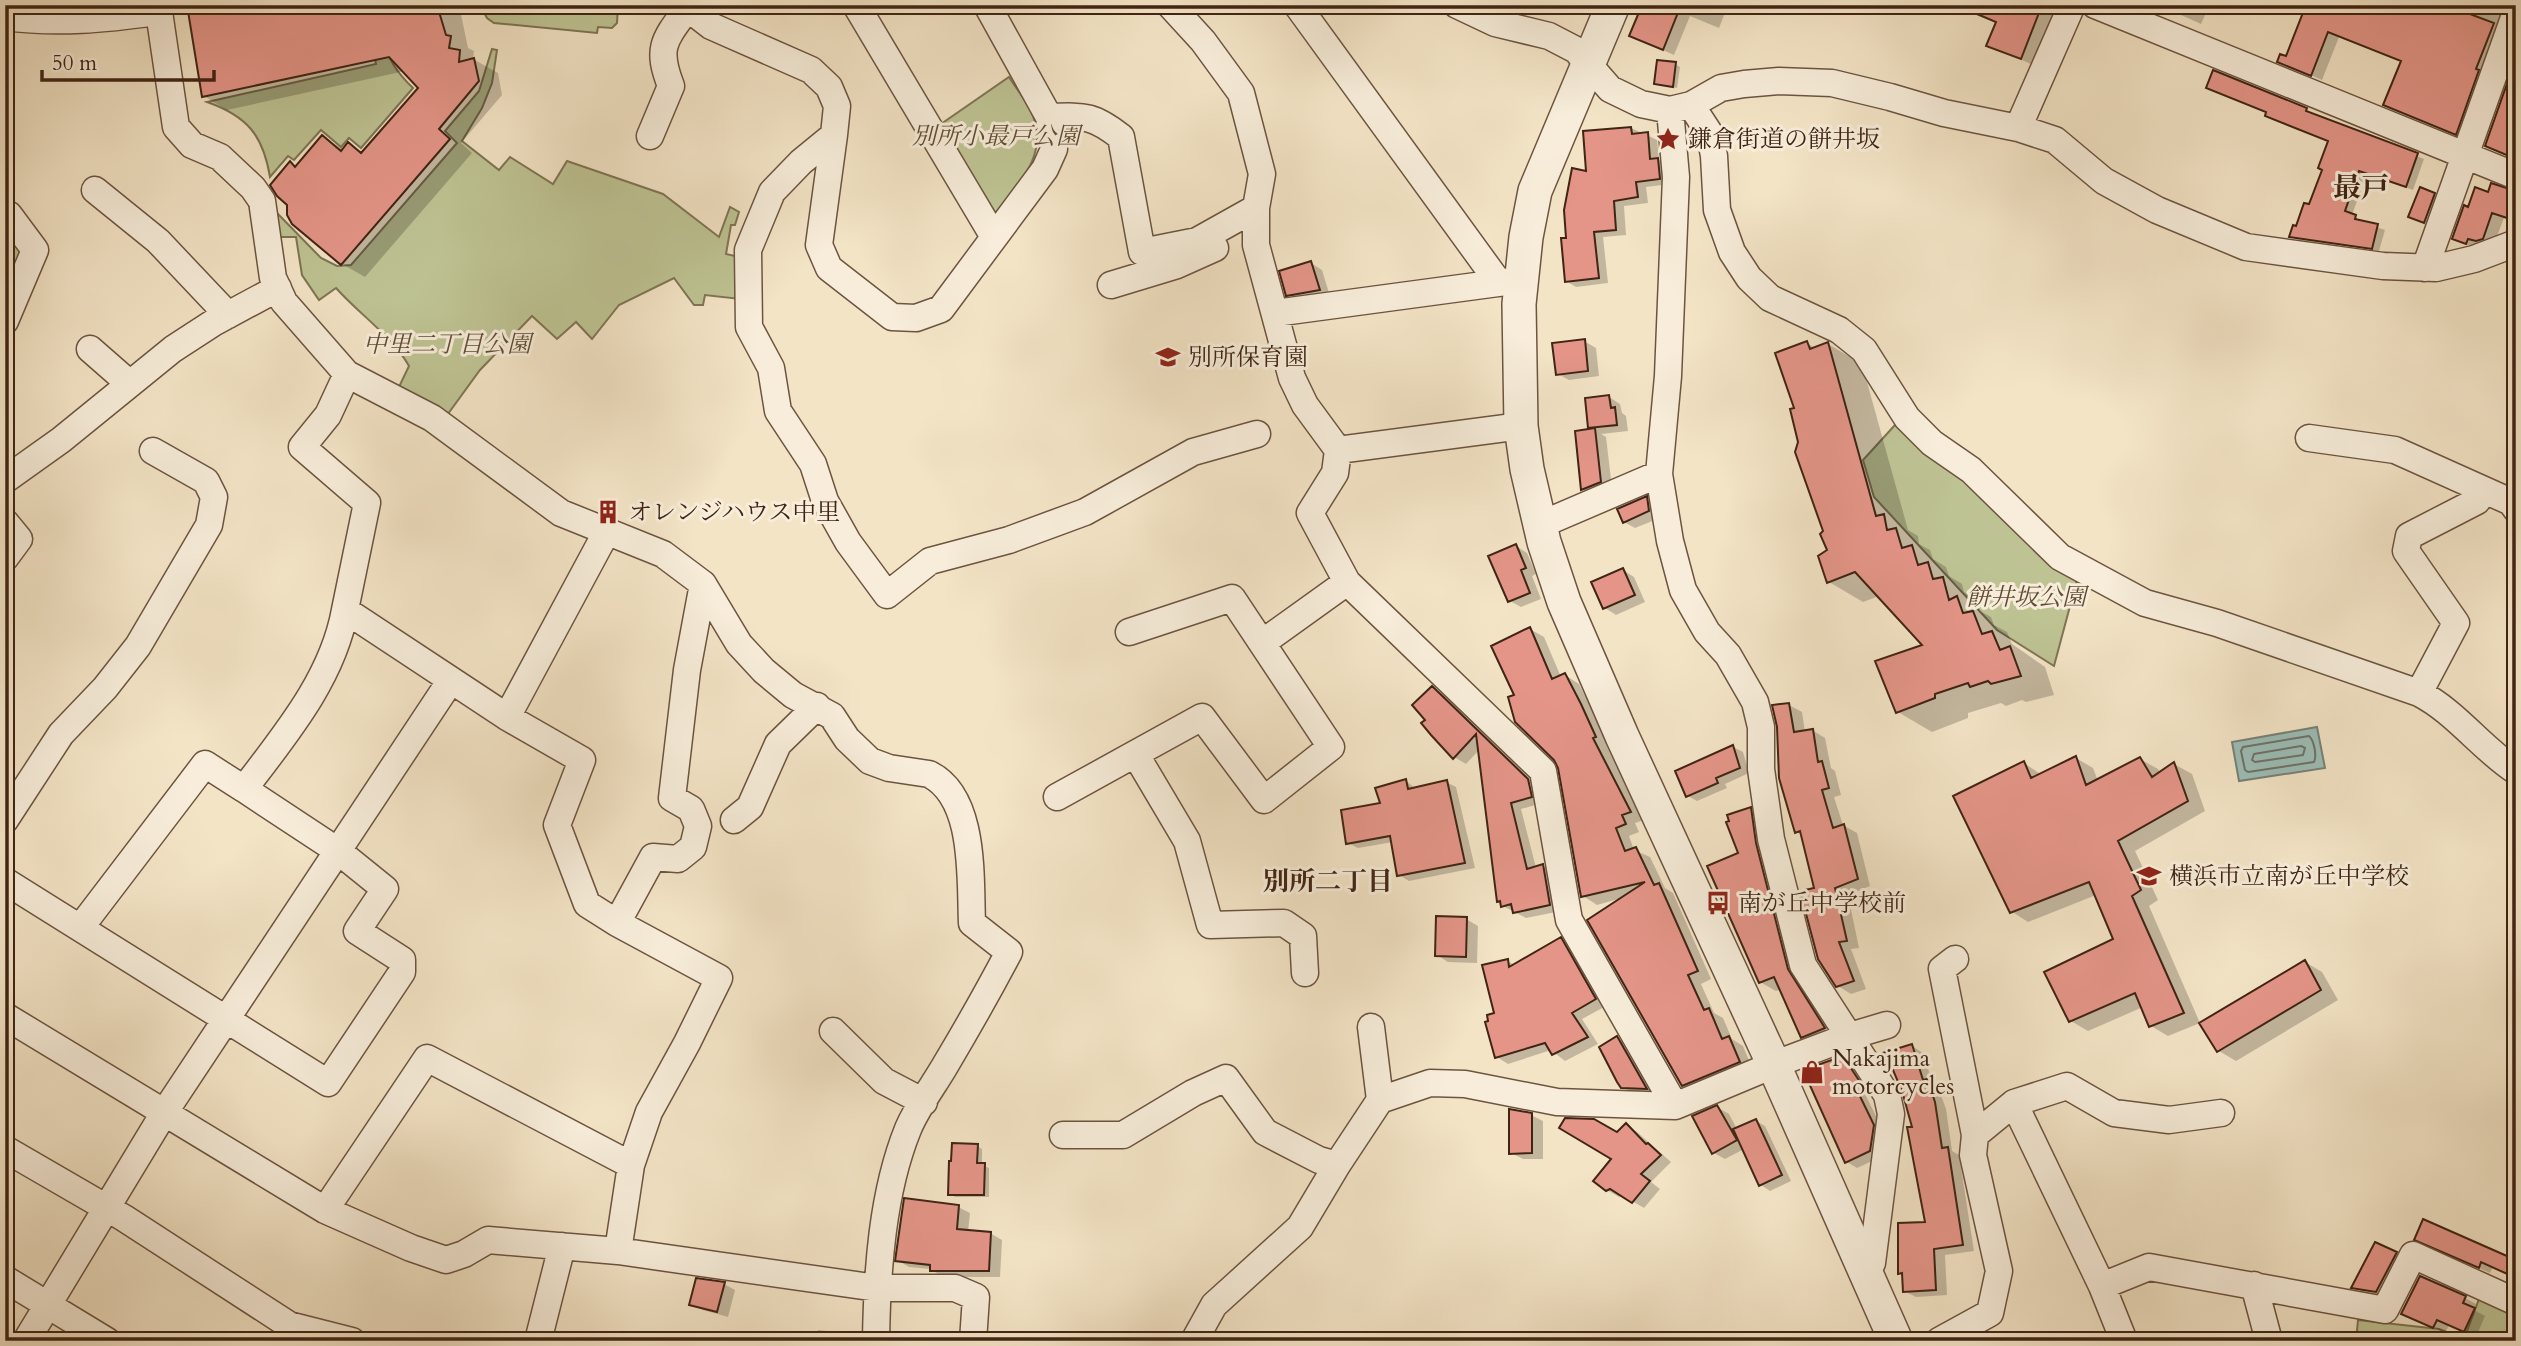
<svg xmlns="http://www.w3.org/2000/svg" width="2521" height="1346" viewBox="0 0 2521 1346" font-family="Cardo,'Noto Serif JP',serif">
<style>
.green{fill:#bec393;stroke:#7f7454;stroke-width:2}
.water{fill:#9bbeb7;stroke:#778076;stroke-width:2}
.shadow{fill:#0003}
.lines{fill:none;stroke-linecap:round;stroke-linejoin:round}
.shore{stroke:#6e7166;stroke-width:2}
.building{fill:#e49588;stroke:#402414;stroke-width:2}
.minor-casing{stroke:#6d5440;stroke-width:29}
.tertiary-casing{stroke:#6d5440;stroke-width:36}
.minor{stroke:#f7edda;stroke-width:26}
.tertiary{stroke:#f7edda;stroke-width:33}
.labels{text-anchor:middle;stroke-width:6;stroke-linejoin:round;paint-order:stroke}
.park-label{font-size:24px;font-style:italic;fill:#604c34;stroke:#f7edda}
.poi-label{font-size:24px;fill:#402414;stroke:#f7edda;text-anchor:start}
.neighbourhood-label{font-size:26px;font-weight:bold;fill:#402414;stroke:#f7edda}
.quarter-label{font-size:28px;font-weight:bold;fill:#402414;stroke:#f7edda}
</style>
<rect width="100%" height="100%" fill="#f3e4c6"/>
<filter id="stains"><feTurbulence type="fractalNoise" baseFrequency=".00286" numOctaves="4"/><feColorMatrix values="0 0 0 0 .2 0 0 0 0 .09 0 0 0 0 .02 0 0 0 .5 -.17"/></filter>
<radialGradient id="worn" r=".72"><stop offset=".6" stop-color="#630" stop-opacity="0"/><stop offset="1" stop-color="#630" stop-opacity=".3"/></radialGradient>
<path class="green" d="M480 5H618L617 23 612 28 598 27 597 33 494 23 487 18Z
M382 39C389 60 397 73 413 88L361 148 349 138 341 147 321 130 294 160 288 156 270 177C263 135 247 116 207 102L376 64 371 41Z
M492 49 497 50 492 83 482 108 462 141 499 170 510 157 553 184 567 161 663 194 719 237 730 207 739 212 735 225H731L726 254 744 258 740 299 705 295 703 305H694L674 278 619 305 592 339 576 322 557 339 532 316 480 370 445 418 397 391 409 366C392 336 359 314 336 288L319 300 302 275 296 237H274L277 213 321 258 337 266 351 265 457 143 445 131 479 91Z
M1009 77C1017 90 1030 105 1034 119 1047 158 1017 185 995 214L941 124Z
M5 225 27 253 5 305Z
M1895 425 1932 459 1960 475 2077 580 2054 666 1997 630 1874 497 1863 460Z
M2485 1283 2516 1297V1341H2356L2358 1320 2439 1329 2464 1339Z"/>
<path class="water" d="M2317 727 2325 768 2239 781 2232 742Z"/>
<path class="shadow" d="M377 5H459L468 48 474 51 473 59 498 73 502 95 461 143 472 153 365 277 342 264 290 164 297 168 323 137 344 150 349 144 364 153 420 88 405 71 227 110 204 96Z
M1644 5H1728L1719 28 1690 16 1674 55 1631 36Z
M1962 5H2056L2033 65 1989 45 1997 23 1976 15Z
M2174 5H2216L2212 15 2206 13 2201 24 2172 11Z
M2308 5H2509L2467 139 2386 104 2403 62 2339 37 2322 80 2279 61 2287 58Z
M1675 64 1680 67 1677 88 1656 83Z
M2516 68V160L2487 146Z
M2306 110 2313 115 2424 159 2413 190 2367 173 2352 215 2362 222 2385 230 2379 251 2298 240 2291 236 2310 207 2324 170 2329 141 2274 119Z
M1631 128 1657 140 1659 160 1668 166 1670 184 1646 187 1648 203 1624 206 1626 235 1603 237 1608 283 1576 287 1566 281 1568 239 1588 173Z
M2492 185 2516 193V222L2504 218 2494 244 2477 249 2454 239 2469 209 2489 194Z
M2434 194 2439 197 2430 225 2416 219Z
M1311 263 1322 270 1330 296 1299 301 1288 294Z
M1584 341 1596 348 1599 376 1569 380 1558 374Z
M1807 343 1816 349 1828 344 1862 364 1908 530 1918 536 1919 544 1930 550 1933 559 1946 567 1949 576 1962 584 1964 592 1977 599 1980 611 1991 617 1994 625 2007 632 2012 644 2045 667 2054 695 2026 702 2022 700 2006 706 2001 703 1968 713V718L1932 732 1898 712 1925 646 1879 596 1863 602 1829 582V551L1800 442 1796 409Z
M1609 397 1620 404 1622 413 1626 416 1628 431 1601 434 1606 437 1612 488 1594 495 1583 489 1595 430 1589 427Z
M1647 498 1658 505 1660 518 1635 528 1624 522Z
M1516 546 1527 553 1536 574 1532 576 1541 599 1521 607 1510 601Z
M1623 570 1634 577 1645 602 1616 615 1605 608Z
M1530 629 1544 637 1561 677 1565 675 1579 684 1610 745 1607 746 1644 820 1635 823 1639 832 1629 836 1634 850 1650 857 1665 888 1673 893 1711 979 1701 984 1714 1013 1723 1018 1732 1039 1743 1046 1753 1070 1697 1093 1683 1085 1622 898 1597 905 1583 896 1560 767 1516 696Z
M1432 688 1443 694 1540 788 1542 803 1521 809 1536 868 1543 866 1554 873 1561 911 1526 918 1503 906 1498 900 1480 749 1466 764 1454 757 1427 720Z
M1789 705 1802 712 1805 732 1812 730 1825 738 1831 768 1835 771 1841 795 1834 797 1843 825 1857 833 1870 886 1848 895 1859 948 1851 949 1866 989 1851 994 1838 986 1803 835 1797 832Z
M1733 747 1743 752 1749 773 1725 784 1727 788 1697 801 1688 796Z
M2076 758 2093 768 2098 781 2140 759 2158 769 2161 774 2174 764 2192 774 2205 811 2135 851 2158 900 2149 906 2200 1023 2168 1036 2151 1026 2143 1007 2088 1031 2071 1021 2115 940 2096 895 2028 922 2011 911 2024 763 2042 775Z
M1406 781 1416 789 1446 782 1456 787 1475 868 1409 881 1399 875 1393 842 1358 848 1348 843Z
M1750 809 1766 818 1839 1037 1818 1045 1803 1036 1781 989 1776 991 1760 982Z
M2516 917V1003L2507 939 2515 938 2513 918Z
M1466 919 1478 926 1477 963 1448 962 1437 955Z
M1561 939 1572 946 1606 1006 1582 1019 1598 1044 1565 1061 1551 1050 1508 1064 1497 1057 1496 1014 1507 961 1515 965Z
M2305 962 2322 972 2338 1000 2236 1061 2219 1051Z
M1617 1038 1628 1045 1657 1095 1634 1094 1623 1087Z
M1912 1046 1923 1053 1933 1084 1938 1087 1946 1109 1952 1151 1959 1155 1974 1251 1945 1255 1947 1295 1916 1297 1904 1291V1275L1900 1273 1927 1224 1914 1128 1896 1072 1891 1070Z
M1843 1057 1853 1064 1870 1089 1864 1092 1884 1132 1881 1157 1857 1168 1847 1162Z
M1717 1107 1729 1114 1737 1129 1756 1121 1765 1126 1791 1181 1770 1191 1761 1185 1744 1149 1725 1159 1714 1153Z
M1531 1115 1543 1121V1159H1523L1511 1153Z
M1626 1126 1637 1132 1671 1162 1651 1182 1660 1189 1644 1208 1622 1195 1619 1197 1607 1190 1617 1134Z
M977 1146 982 1149V1165L989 1168V1197H955L950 1194Z
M958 1207 970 1213 968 1232 990 1233 1002 1240 1000 1277H943L930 1269 909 1267 897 1260Z
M2428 1245 2516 1263 2493 1267 2490 1273Z
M2396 1254 2407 1260 2388 1298 2365 1294 2354 1287Z
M724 1284 735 1290 728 1317 703 1310 691 1304Z
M2465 1298 2476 1304 2474 1310 2485 1316 2476 1337 2449 1325 2445 1333 2414 1319Z
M818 1330 852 1334 863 1341H817Z"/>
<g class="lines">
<path class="shore" d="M2309 736C2314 740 2317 756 2314 762L2248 772 2245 770 2241 751 2243 747Z
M2301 746 2305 748 2303 755 2255 762 2252 760 2254 754Z"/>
</g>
<path class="building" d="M187 5H437L446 35 451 36 449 48 460 50 459 62 474 58 479 81 439 129 450 139 341 265 292 224 287 215V205L277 196 270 185 290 161 295 167 322 135 341 151 348 142 361 153 418 88 389 57 202 97Z
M1642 5H1681L1663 50 1629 36Z
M1956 5H2042L2021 59 1986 46 1996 22Z
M2306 5H2446L2494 23 2476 69 2479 70 2456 135 2383 105 2401 61 2328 32 2311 76 2277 62 2280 54 2286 56Z
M1657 60 1676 62 1673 87 1654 84Z
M2213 70 2307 108 2306 111 2418 153 2406 187 2359 171 2345 211 2356 215 2355 219 2378 224 2372 249 2289 237 2293 225 2296 226 2304 203 2309 204 2322 170 2318 168 2328 141 2265 116 2266 112 2206 88Z
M2509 78 2516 80V159L2485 146Z
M1631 127 1632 134 1648 132 1650 159 1658 158 1660 179 1636 182 1638 197 1614 201 1616 230 1594 232 1599 278 1565 282 1561 238H1566L1564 210 1572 168 1586 171 1583 131Z
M2491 183 2516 191 2507 218 2492 213 2483 239 2476 241 2468 239 2466 244 2452 239 2464 205 2468 207 2475 187 2488 192Z
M2420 187 2435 193 2424 223 2408 217Z
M1311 261 1320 290 1286 296 1279 271Z
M1585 339 1588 371 1556 375 1552 343Z
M1807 341 1810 349 1828 342 1876 516 1884 514 1887 530 1896 528 1902 548 1912 545 1918 565 1928 562 1933 579 1943 577 1949 600 1957 596 1963 613 1973 611 1982 634 1992 631 2000 650 2010 646 2021 676 1991 684 1988 681 1970 687 1968 683 1935 694V698L1896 713 1875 661 1922 645 1855 572 1827 583 1818 556 1827 550 1820 534 1823 531 1795 452 1798 442 1790 409 1794 408 1775 353Z
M1609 395 1611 408 1615 407 1617 425 1588 428 1585 398Z
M1595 428 1601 482 1581 490 1575 431Z
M1647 496 1649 511 1623 523 1617 509Z
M1516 544 1526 568 1521 570 1530 593 1508 602 1488 556Z
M1623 568 1635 595 1603 609 1591 582Z
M1530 627 1552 679 1565 673 1581 704 1596 737 1593 738 1631 812 1622 815 1626 824 1616 828 1625 851 1636 847 1654 885 1659 883 1698 971 1688 975 1704 1010 1709 1008 1722 1039 1729 1036 1740 1062 1682 1086 1587 920 1645 882 1581 897 1558 768 1554 760 1515 722 1508 697 1514 695 1491 646Z
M1432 686 1528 779 1532 797 1511 803 1527 869 1543 864 1550 905 1513 913 1511 904 1501 907 1500 901 1497 902 1476 734 1453 759 1431 735 1421 723 1425 720 1412 705Z
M1789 703 1794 732 1813 729 1818 762 1822 761 1829 788 1822 790 1833 828 1844 824 1858 879 1835 888 1847 941 1839 942 1854 981 1836 987 1818 959 1800 891 1814 888 1800 831 1795 833 1779 778 1777 727 1772 705Z
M1733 745 1740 768 1716 778 1718 783 1686 797 1675 771Z
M2076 756 2086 785 2140 757 2152 777 2174 762 2188 801 2118 841 2141 890 2132 896 2184 1013 2149 1027 2135 993 2069 1022 2044 972 2113 939 2089 882 2010 913 1953 796 2024 761 2031 778Z
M1406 779 1408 789 1447 780 1465 863 1397 876 1390 836 1346 844 1341 810 1380 803 1375 788Z
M1751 807 1756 843 1788 969 1825 1028 1801 1038 1774 977 1759 983 1707 866 1738 853 1726 822 1729 821 1727 815Z
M1436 916 1467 917 1466 957 1435 956Z
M1561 937 1596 999 1572 1013 1588 1037 1552 1055 1545 1043 1495 1058 1485 1022 1488 1021 1487 1015 1494 1013 1482 965 1508 959 1509 967Z
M2305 960 2321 990 2217 1052 2199 1023Z
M1617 1036 1647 1089 1621 1088 1617 1082 1599 1047Z
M1912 1044 1923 1080 1927 1079 1935 1102 1942 1148 1948 1147 1963 1245 1934 1249 1936 1290 1903 1292 1902 1273 1898 1274V1223L1925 1222 1907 1127H1912L1902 1091 1893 1070 1890 1071 1887 1066 1883 1053Z
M1843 1056 1860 1082V1084L1855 1086 1874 1125 1870 1151 1845 1163 1803 1070Z
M1717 1105 1737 1140 1712 1154 1692 1116Z
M1509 1109 1532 1113V1153L1509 1154Z
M1565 1118 1594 1119 1617 1132 1626 1123 1646 1144 1648 1143 1661 1155 1641 1174 1650 1181 1632 1203 1610 1189 1606 1191 1593 1181 1611 1159 1559 1128Z
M1756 1119 1782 1175 1759 1186 1733 1129Z
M952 1143 978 1144 977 1163H985L984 1195H948L949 1161H951Z
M904 1198 959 1205 957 1229 991 1232 989 1271H930V1265L895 1261Z
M2423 1219 2516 1260V1278L2481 1262 2479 1268 2414 1240Z
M2375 1242 2397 1252 2376 1292 2351 1288Z
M2420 1276 2466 1296 2463 1303 2475 1308 2464 1332 2437 1320 2433 1328 2401 1314Z
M696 1278 725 1282 717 1312 689 1305Z"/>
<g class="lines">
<g class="minor-casing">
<path id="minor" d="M158 5 176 127 192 145 220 157 253 188 262 201 273 278 284 302 347 374 432 418 561 513 663 554 703 584 739 644 764 671 793 695 832 716 847 739 870 761 889 768 929 774C976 797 970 879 972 923L1009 952C989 990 968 1027 946 1064 934 1085 917 1107 908 1129 882 1193 877 1272 876 1341
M684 5 711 26 811 70 829 87 837 106 834 135 801 162 772 192 748 250 749 327 771 368 778 411 813 464 825 501 848 542 887 595 930 561 1009 540 1085 512 1193 452 1257 434
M856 5 994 237
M1170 5 1203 41 1241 93 1262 174 1256 208V245L1292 378 1305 405 1338 450 1335 473 1310 513 1347 582 1543 771 1569 920 1675 1106
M1297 5 1499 283
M1457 5 1495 23 1549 36 1576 50 1610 89 1641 104 1670 110 1691 105 1721 88 1744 84 1779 81 1832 83 1890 97 1944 113 2018 128 2055 140 2104 181 2157 210 2246 247 2383 266 2436 268 2474 259 2516 243
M2095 5 2516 176
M5 17C57 24 106 19 157 12
M1691 105 1710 134 1714 156 1717 210 1732 252 1749 278 1770 298 1839 330 1864 350 1907 418 1932 443 1971 470 2060 557 2145 603 2217 623 2419 693C2456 712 2481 748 2516 771
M1670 110 1676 177 1668 376 1659 474 1670 541 1683 590 1707 632 1728 655 1755 702 1761 727V769L1771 839 1803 965 1887 1095 1891 1114 1872 1263 1865 1275
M1049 117C1085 116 1093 115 1121 137L1142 252 1197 241 1256 208
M2018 128 2072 5
M834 135 819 245 829 268 892 317 916 318 941 309 1045 169 1054 149 1049 117 987 5
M650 136 671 86C656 48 664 40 687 9
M95 190 158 241 228 315
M5 216 9 215 35 250 5 321
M2425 268 2516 12
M1111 285 1177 265 1215 248
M1275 313 1513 281
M90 349 130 384
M2309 438 2395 450 2511 502 2516 509
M1338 450 1521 426
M5 480 61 440 173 349 213 323 278 288
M5 522 19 539 5 558
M1540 525 1659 474
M345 610 367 503 302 447 328 415 347 374
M1262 643 1347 582
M2419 693 2456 623 2406 551 2409 536 2477 501 2484 490
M507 717 607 531
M1136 755 1187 841 1210 925 1284 923 1303 936 1305 973
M1057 797 1202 717 1264 800 1331 747 1232 598 1129 632
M5 820 61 734 105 688 138 646 209 525 214 497 206 481 153 451
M734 820 750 807 778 744 817 706
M5 881 80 928
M617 923 653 857 678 859 693 847 698 826 691 809 672 798 687 670 703 584
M1955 959 1942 969 1975 1135
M5 1016 325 1210 411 1248 446 1260 464 1254 488 1240 618 1251 631 1165 649 1112 687 1043 719 978 617 923 587 904 557 825 582 760 507 717 345 610C333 678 285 735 244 789L205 764 80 928 328 1083 402 972V960L357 931 385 889 338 851 244 789
M1371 1027 1380 1100
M833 1031 884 1081 924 1102
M2014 1103 2102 1286 2124 1341
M1063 1135H1123L1193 1093 1226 1078 1265 1132 1319 1160 1337 1165
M5 1149 124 1218 289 1325 352 1341
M325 1210 427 1058 631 1165
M618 1251 877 1288H955L976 1297 973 1341
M5 1279 107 1341
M2254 1285 2269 1341
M2102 1286 2149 1267 2385 1310 2413 1255 2516 1302
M26 1341 164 1113 451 680
M538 1341 562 1246
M1194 1341 1214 1305 1300 1227 1337 1165 1380 1100 1430 1083 1465 1084 1557 1102 1675 1106 1773 1065 1850 1036 1887 1025
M1939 1341 1990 1313 1999 1271 1973 1155 1975 1135 2014 1103 2067 1086 2114 1113 2169 1120 2221 1113"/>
</g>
<g class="tertiary-casing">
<path id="tertiary" d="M1613 5 1535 191 1526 237 1519 304 1521 426 1527 469 1544 542 1564 602 1622 736 1768 1052 1896 1341"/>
</g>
<use href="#minor" class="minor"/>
<use href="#tertiary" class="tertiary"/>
</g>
<defs>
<g id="sight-bare" transform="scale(1.89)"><path d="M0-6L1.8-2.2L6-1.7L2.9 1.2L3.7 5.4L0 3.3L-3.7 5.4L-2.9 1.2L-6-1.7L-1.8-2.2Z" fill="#8f2418" stroke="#f7edda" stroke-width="2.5" paint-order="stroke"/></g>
<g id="school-bare" transform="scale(1.89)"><path d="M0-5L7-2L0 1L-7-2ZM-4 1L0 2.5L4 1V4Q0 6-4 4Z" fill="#8f2418" stroke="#f7edda" stroke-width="2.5" paint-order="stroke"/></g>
<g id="building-bare" transform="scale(1.89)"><path d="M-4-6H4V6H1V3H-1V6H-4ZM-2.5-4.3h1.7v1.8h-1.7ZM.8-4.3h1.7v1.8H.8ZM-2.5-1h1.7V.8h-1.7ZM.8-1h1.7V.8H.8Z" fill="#8f2418" stroke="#f7edda" stroke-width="2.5" paint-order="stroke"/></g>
<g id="bus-bare" transform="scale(1.89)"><path d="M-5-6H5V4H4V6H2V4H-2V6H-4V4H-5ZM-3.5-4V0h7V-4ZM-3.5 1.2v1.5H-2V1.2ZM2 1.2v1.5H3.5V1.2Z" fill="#8f2418" stroke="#f7edda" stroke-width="2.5" paint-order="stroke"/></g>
<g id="shop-bare" transform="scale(1.89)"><path d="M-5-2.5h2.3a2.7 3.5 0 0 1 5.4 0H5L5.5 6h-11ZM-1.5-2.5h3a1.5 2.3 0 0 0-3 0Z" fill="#8f2418" stroke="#f7edda" stroke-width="2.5" paint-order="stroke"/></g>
</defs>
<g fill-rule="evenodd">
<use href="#sight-bare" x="1668" y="139"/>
<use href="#school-bare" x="1168" y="357"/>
<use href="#building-bare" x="608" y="512"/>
<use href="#school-bare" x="2149" y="876"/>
<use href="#bus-bare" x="1718" y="903"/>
<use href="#shop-bare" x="1812" y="1072"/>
</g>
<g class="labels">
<g class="park-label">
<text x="996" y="144">別所小最戸公園</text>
<text x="447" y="352">中里二丁目公園</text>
<text x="2026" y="605">餅井坂公園</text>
</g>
<g class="poi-label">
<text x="1688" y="147">鎌倉街道の餅井坂</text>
<text x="1188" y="365">別所保育園</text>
<text x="628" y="520">オレンジハウス中里</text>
<text x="2169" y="884">横浜市立南が丘中学校</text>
<text x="1738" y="911">南が丘中学校前</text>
<text x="1832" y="1066">Nakajima<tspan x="1832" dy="28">motorcycles</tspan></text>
</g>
<g class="neighbourhood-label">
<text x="1328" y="890">別所二丁目</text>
</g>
<g class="quarter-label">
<text x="2361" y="197">最戸</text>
</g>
</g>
<rect width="2521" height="1346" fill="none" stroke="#f3e4c6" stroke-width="28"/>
<rect x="7" y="7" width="2507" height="1332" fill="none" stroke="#402414" stroke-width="3.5"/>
<rect x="14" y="14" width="2493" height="1318" fill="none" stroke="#402414" stroke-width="2"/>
<path d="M42 70v10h172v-10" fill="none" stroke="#402414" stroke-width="3.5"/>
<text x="52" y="70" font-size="21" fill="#402414" stroke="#f7edda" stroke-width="5" paint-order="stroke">50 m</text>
<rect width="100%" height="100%" filter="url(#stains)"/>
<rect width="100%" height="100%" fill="url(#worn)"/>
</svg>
